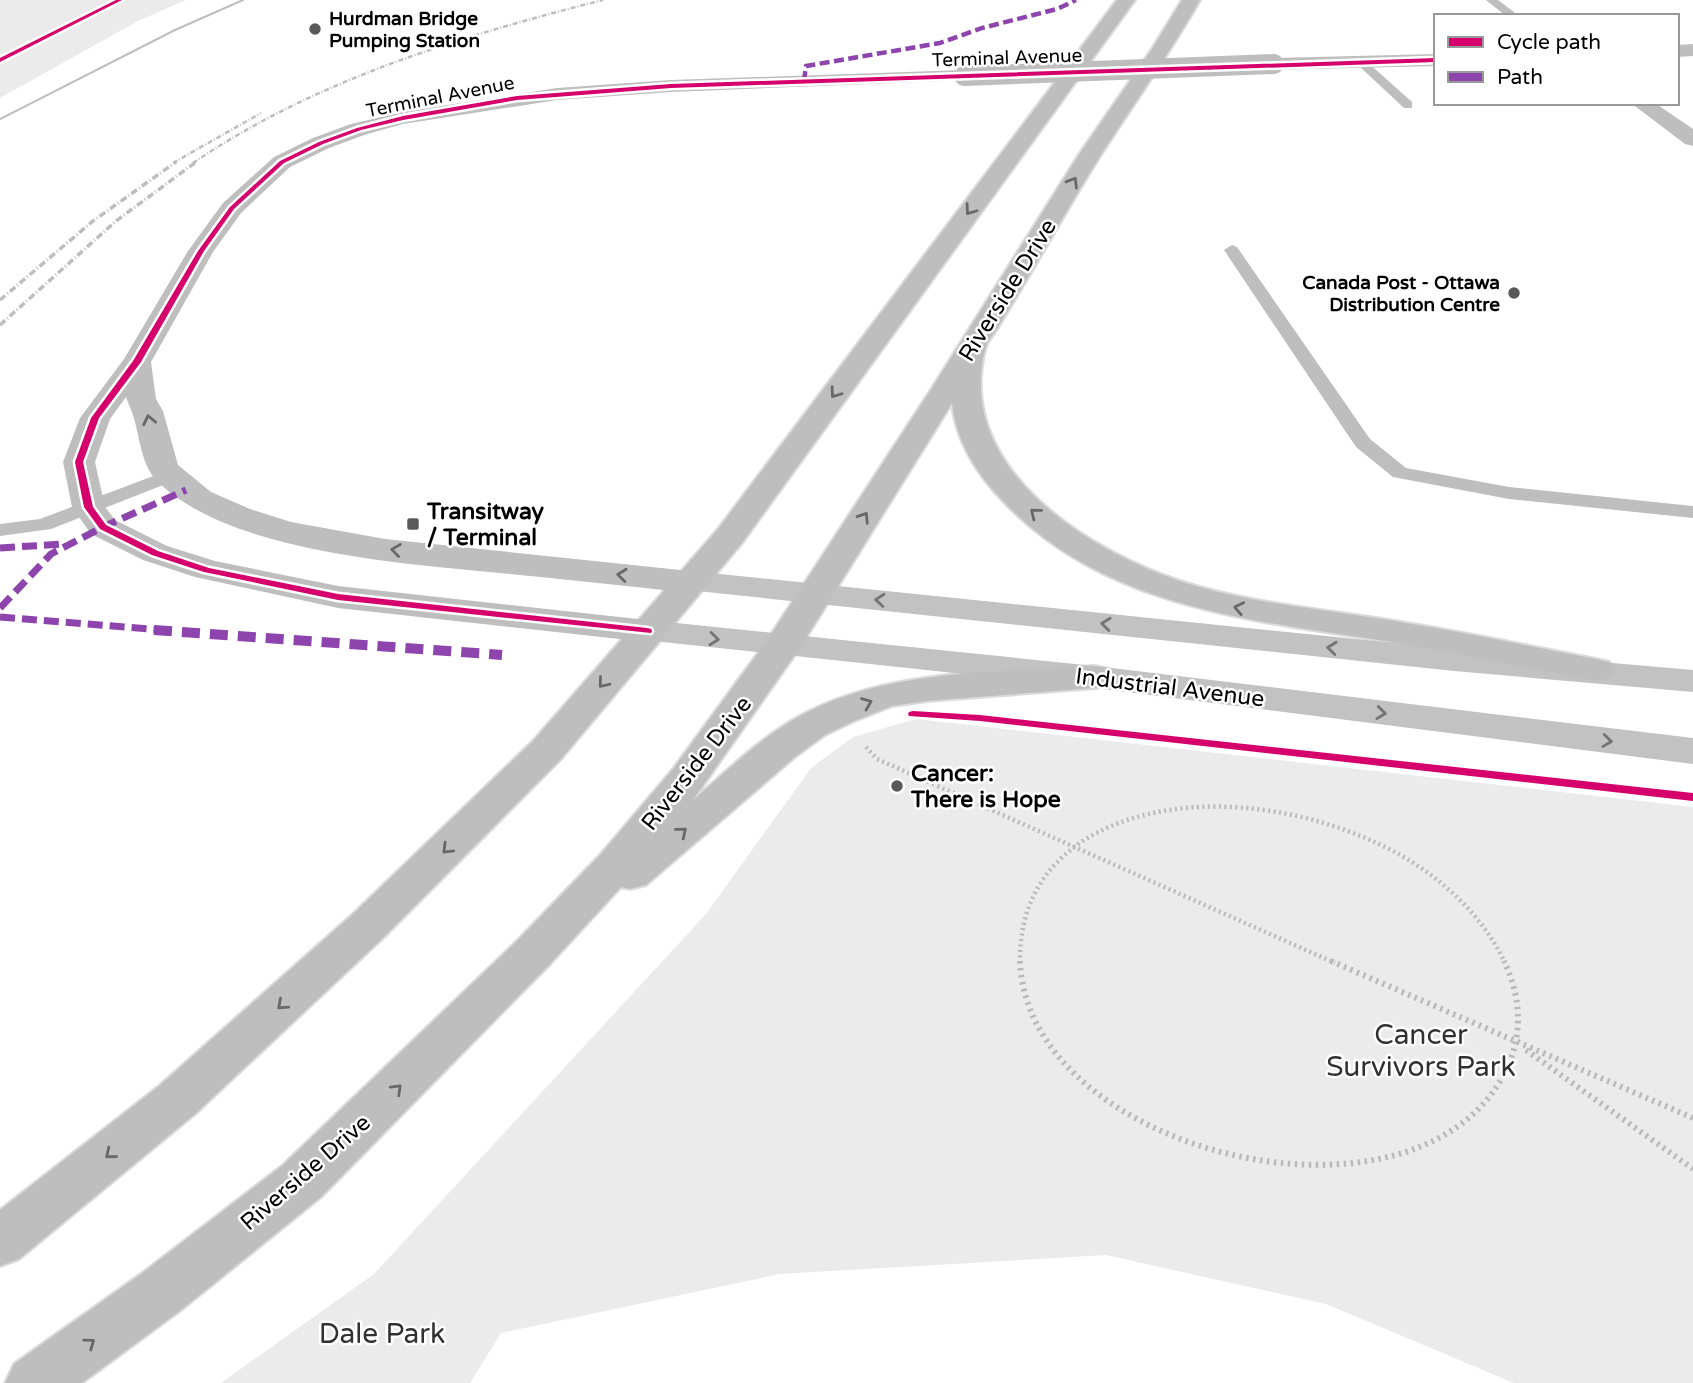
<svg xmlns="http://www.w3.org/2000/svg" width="1693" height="1383" viewBox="0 0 1693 1383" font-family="'Varela Round',sans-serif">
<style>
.green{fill:#ebebeb}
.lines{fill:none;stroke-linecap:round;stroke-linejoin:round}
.primary-casing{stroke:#dbdbdb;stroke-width:4}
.path-far1{stroke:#b9b9b9;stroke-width:4.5;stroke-dasharray:2 3.5;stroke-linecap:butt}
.path{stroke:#b9b9b9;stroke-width:6;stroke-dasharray:2.5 4.5;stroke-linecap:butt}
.service{fill:#bebebe;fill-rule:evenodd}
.tertiary{fill:#bebebe;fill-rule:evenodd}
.secondary{fill:#c2c2c2;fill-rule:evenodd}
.primary{fill:#bebebe;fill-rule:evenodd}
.tram{stroke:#bebebe;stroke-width:2}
.rail-far1{stroke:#bebebe;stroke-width:2.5;stroke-dasharray:5 2 1 2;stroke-linecap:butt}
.rail{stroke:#bebebe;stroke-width:3.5;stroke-dasharray:7 2.5 1 2.5;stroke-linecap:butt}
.tertiary-bridge{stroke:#bebebe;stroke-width:20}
.quiet-far2{stroke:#8e44ad;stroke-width:4.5;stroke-dasharray:10 4.5;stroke-linecap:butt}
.quiet-far1{stroke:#8e44ad;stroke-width:7;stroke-dasharray:15 7;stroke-linecap:butt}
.quiet{stroke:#8e44ad;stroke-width:10;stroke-dasharray:18 10;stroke-linecap:butt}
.cycleway-casing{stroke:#fff;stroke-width:5}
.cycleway{fill:#d6006c;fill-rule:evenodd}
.oneway{stroke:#686868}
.oneway2{stroke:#747474}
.poi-dot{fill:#595959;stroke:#fff;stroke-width:2.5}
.labels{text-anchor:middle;stroke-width:5;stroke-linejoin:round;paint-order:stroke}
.far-poi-label{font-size:19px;font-weight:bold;fill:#000;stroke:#fff;text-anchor:start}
.far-street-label{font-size:19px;fill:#000;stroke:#fff}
.street-label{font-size:23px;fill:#000;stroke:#fff}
.poi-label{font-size:23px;font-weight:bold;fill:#000;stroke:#fff;text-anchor:start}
.near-park-label{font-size:28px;fill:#313131;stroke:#fff}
</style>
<rect width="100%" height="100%" fill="#fff"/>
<path class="green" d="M0 0H186L138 21 0 98Z
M916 719 1693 807V1383H1514L1326 1304 1106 1255 780 1274 501 1333 470 1383H221L374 1274 706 914 811 768 853 737Z"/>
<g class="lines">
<g class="primary-casing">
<path id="primary" d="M1117 0H1135L742 543 561 759 385 936 195 1114 19 1259 0 1266V1210L159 1086 353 914 533 741 718 529Z
M1182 0H1200C1170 53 1135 102 1102 153 1078 191 1056 230 1033 269 1021 289 1009 309 997 329 993 335 986 343 985 350 955 469 1089 552 1186 583 1257 605 1333 610 1406 623 1469 633 1533 647 1596 659L1609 662 1615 670 1609 678 1596 681C1532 669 1468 655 1403 644 1264 621 1110 612 1006 504 979 477 956 443 952 403L801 646 693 800C726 772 760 738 798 717 887 668 996 673 1095 666L1108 669 1114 677 1108 685 1095 688 927 701 892 706 852 722 825 735 795 757 646 885 630 889 621 887 550 964 321 1197 181 1310 82 1383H5L14 1364 141 1274 283 1165 518 940 600 855 673 769 766 642 932 388 1078 156 1152 49Z"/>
</g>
<path class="path-far1" d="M866 747 877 759 1335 963
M1020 963C1018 859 1104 812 1199 807 1256 804 1318 817 1370 840 1426 864 1479 907 1505 963"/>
<path class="path" d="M1020 961C1027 1152 1407 1245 1502 1078 1523 1040 1523 1001 1504 961
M1331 961 1693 1118
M1526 1050 1693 1169"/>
<path class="service" d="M1486 0H1498L1519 16H1506Z
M1358 61H1366L1412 102V108H1404L1358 65Z
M1232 245 1237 247 1370 439 1406 468 1509 487 1693 506V518L1509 499 1393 477 1356 447 1224 250Z
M169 470 178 476 176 480 51 529 0 536V524L40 519Z"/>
<path class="tertiary" d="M1693 44V56L1677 57V45Z
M1436 54V66L1274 70 1267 68 1264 64 1267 60 1274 58Z
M964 70 971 72 974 76 971 80 671 92 557 100 403 124 367 134 329 148 290 167 241 213 213 252 151 362 156 399 163 411 178 465 211 492 250 509 291 522 385 539 690 571 702 575 708 582 702 589 690 593C630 586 570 580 510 574 412 564 235 554 160 484 142 467 141 445 135 422 133 413 129 406 126 397L110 419 95 462 105 507 115 520 167 546 215 561 338 586 647 620 660 623 665 631 660 639 647 642 338 608 195 577 143 560 91 534 72 507 63 462 80 418 124 359 188 251 223 203 274 157 313 138 351 124 403 112 557 88 671 80Z
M1631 103H1655L1693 129V146L1685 144Z"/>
<path class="secondary" d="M690 571 1454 649 1693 670V692L1454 671 678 589 672 582 678 575Z
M647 620 1095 666 1693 738V764L1095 688 634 639 629 631 634 623Z"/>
<use href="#primary" class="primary"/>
<path class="tram" d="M0 119 175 30 243 0"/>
<path class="rail-far1" d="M173 163 261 113
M193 163C315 80 461 36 603 0"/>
<path class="rail" d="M0 300 93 221 176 162
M0 325 116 221 196 162"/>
<path class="tertiary-bridge" d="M964 76 1274 64"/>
<path class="quiet-far2" d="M804 81 806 66 940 43 982 28 1057 9 1076 0"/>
<path class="quiet-far1" d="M0 548 63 544
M0 608 51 554 103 527 186 490
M0 617 175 631"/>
<path class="quiet" d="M154 630 502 655"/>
<g class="cycleway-casing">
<path id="cycleway" d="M116 0H122L0 62V58Z
M1436 58V62L671 88 517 100 403 120 361 130 323 144 284 163 234 209 204 251 141 362 99 418 83 462 93 507 106 525 158 551 209 568 338 594 647 628 651 629 652 631 651 633 338 600 204 572 152 555 100 529 84 507 75 462 91 418 133 361 198 251 230 207 280 161 319 142 357 128 403 116 517 96 671 84Z
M913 711 980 715 1693 793V801L980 721 909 716 908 714 909 712Z"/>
</g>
<use href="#cycleway" class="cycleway"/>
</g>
<defs><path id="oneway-chevron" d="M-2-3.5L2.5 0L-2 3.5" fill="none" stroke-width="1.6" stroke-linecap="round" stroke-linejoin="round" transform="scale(1.75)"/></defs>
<g class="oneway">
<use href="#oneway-chevron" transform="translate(1073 182) rotate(-59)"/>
<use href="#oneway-chevron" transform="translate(970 210) rotate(126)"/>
<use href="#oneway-chevron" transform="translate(835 393) rotate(126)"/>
<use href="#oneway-chevron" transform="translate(149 420) rotate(-102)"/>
<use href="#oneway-chevron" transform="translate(1035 513) rotate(-141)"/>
<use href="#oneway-chevron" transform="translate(864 517) rotate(-57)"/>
<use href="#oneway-chevron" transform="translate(396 550) rotate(-172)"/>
<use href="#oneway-chevron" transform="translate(622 575) rotate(-174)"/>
<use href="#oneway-chevron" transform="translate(1239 608) rotate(-168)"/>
<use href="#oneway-chevron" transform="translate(603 683) rotate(130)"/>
<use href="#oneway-chevron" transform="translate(867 703) rotate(-22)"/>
<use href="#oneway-chevron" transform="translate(682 832) rotate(-39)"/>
<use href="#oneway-chevron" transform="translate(447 849) rotate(135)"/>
<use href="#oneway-chevron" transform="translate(282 1005) rotate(138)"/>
<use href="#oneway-chevron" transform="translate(397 1089) rotate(-44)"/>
<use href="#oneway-chevron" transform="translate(110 1154) rotate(141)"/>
<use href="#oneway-chevron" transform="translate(90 1343) rotate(-36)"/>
</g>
<g class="oneway2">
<use href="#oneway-chevron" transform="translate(880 600) rotate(-175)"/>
<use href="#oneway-chevron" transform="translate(1106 624) rotate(-174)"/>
<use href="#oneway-chevron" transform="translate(714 639) rotate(6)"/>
<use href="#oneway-chevron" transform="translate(1332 648) rotate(-174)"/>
<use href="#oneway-chevron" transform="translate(1381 713) rotate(7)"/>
<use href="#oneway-chevron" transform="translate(1607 741) rotate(7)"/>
</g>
<g class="poi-dot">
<circle cx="315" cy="29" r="7"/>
<circle cx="1514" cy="293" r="7"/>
<rect x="406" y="517" width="14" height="14" rx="3.5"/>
<circle cx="897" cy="786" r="7"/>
</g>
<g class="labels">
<g class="far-poi-label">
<text x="329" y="25">Hurdman Bridge<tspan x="329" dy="22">Pumping Station</tspan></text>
<text x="1500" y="289" text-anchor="end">Canada Post - Ottawa<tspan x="1500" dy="22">Distribution Centre</tspan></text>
</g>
<g class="far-street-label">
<text transform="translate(1007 57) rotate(-2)" y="7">Terminal Avenue</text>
<text transform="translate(440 96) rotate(-11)" y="7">Terminal Avenue</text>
</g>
<g class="street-label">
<text transform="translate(1007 290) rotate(-58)" y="8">Riverside Drive</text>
<text transform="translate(1170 687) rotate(7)" y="8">Industrial Avenue</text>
<text transform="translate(696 763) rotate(-52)" y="8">Riverside Drive</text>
<text transform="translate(305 1172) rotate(-41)" y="8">Riverside Drive</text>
</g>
<g class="poi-label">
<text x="427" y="519">Transitway<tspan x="427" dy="26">/ Terminal</tspan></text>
<text x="911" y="781">Cancer:<tspan x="911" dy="26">There is Hope</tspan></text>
</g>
<g class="near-park-label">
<text x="1421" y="1044">Cancer<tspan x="1421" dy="32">Survivors Park</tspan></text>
<text x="382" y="1343">Dale Park</text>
</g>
</g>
<rect x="1434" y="14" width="245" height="91" fill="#ffffff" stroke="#999999" stroke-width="2"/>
<rect x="1448" y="37" width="35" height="10" fill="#d6006c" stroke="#999999" stroke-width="2"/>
<text x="1497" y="49" font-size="21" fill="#000000">Cycle path</text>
<rect x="1448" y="72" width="35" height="10" fill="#8e44ad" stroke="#999999" stroke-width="2"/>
<text x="1497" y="84" font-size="21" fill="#000000">Path</text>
</svg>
